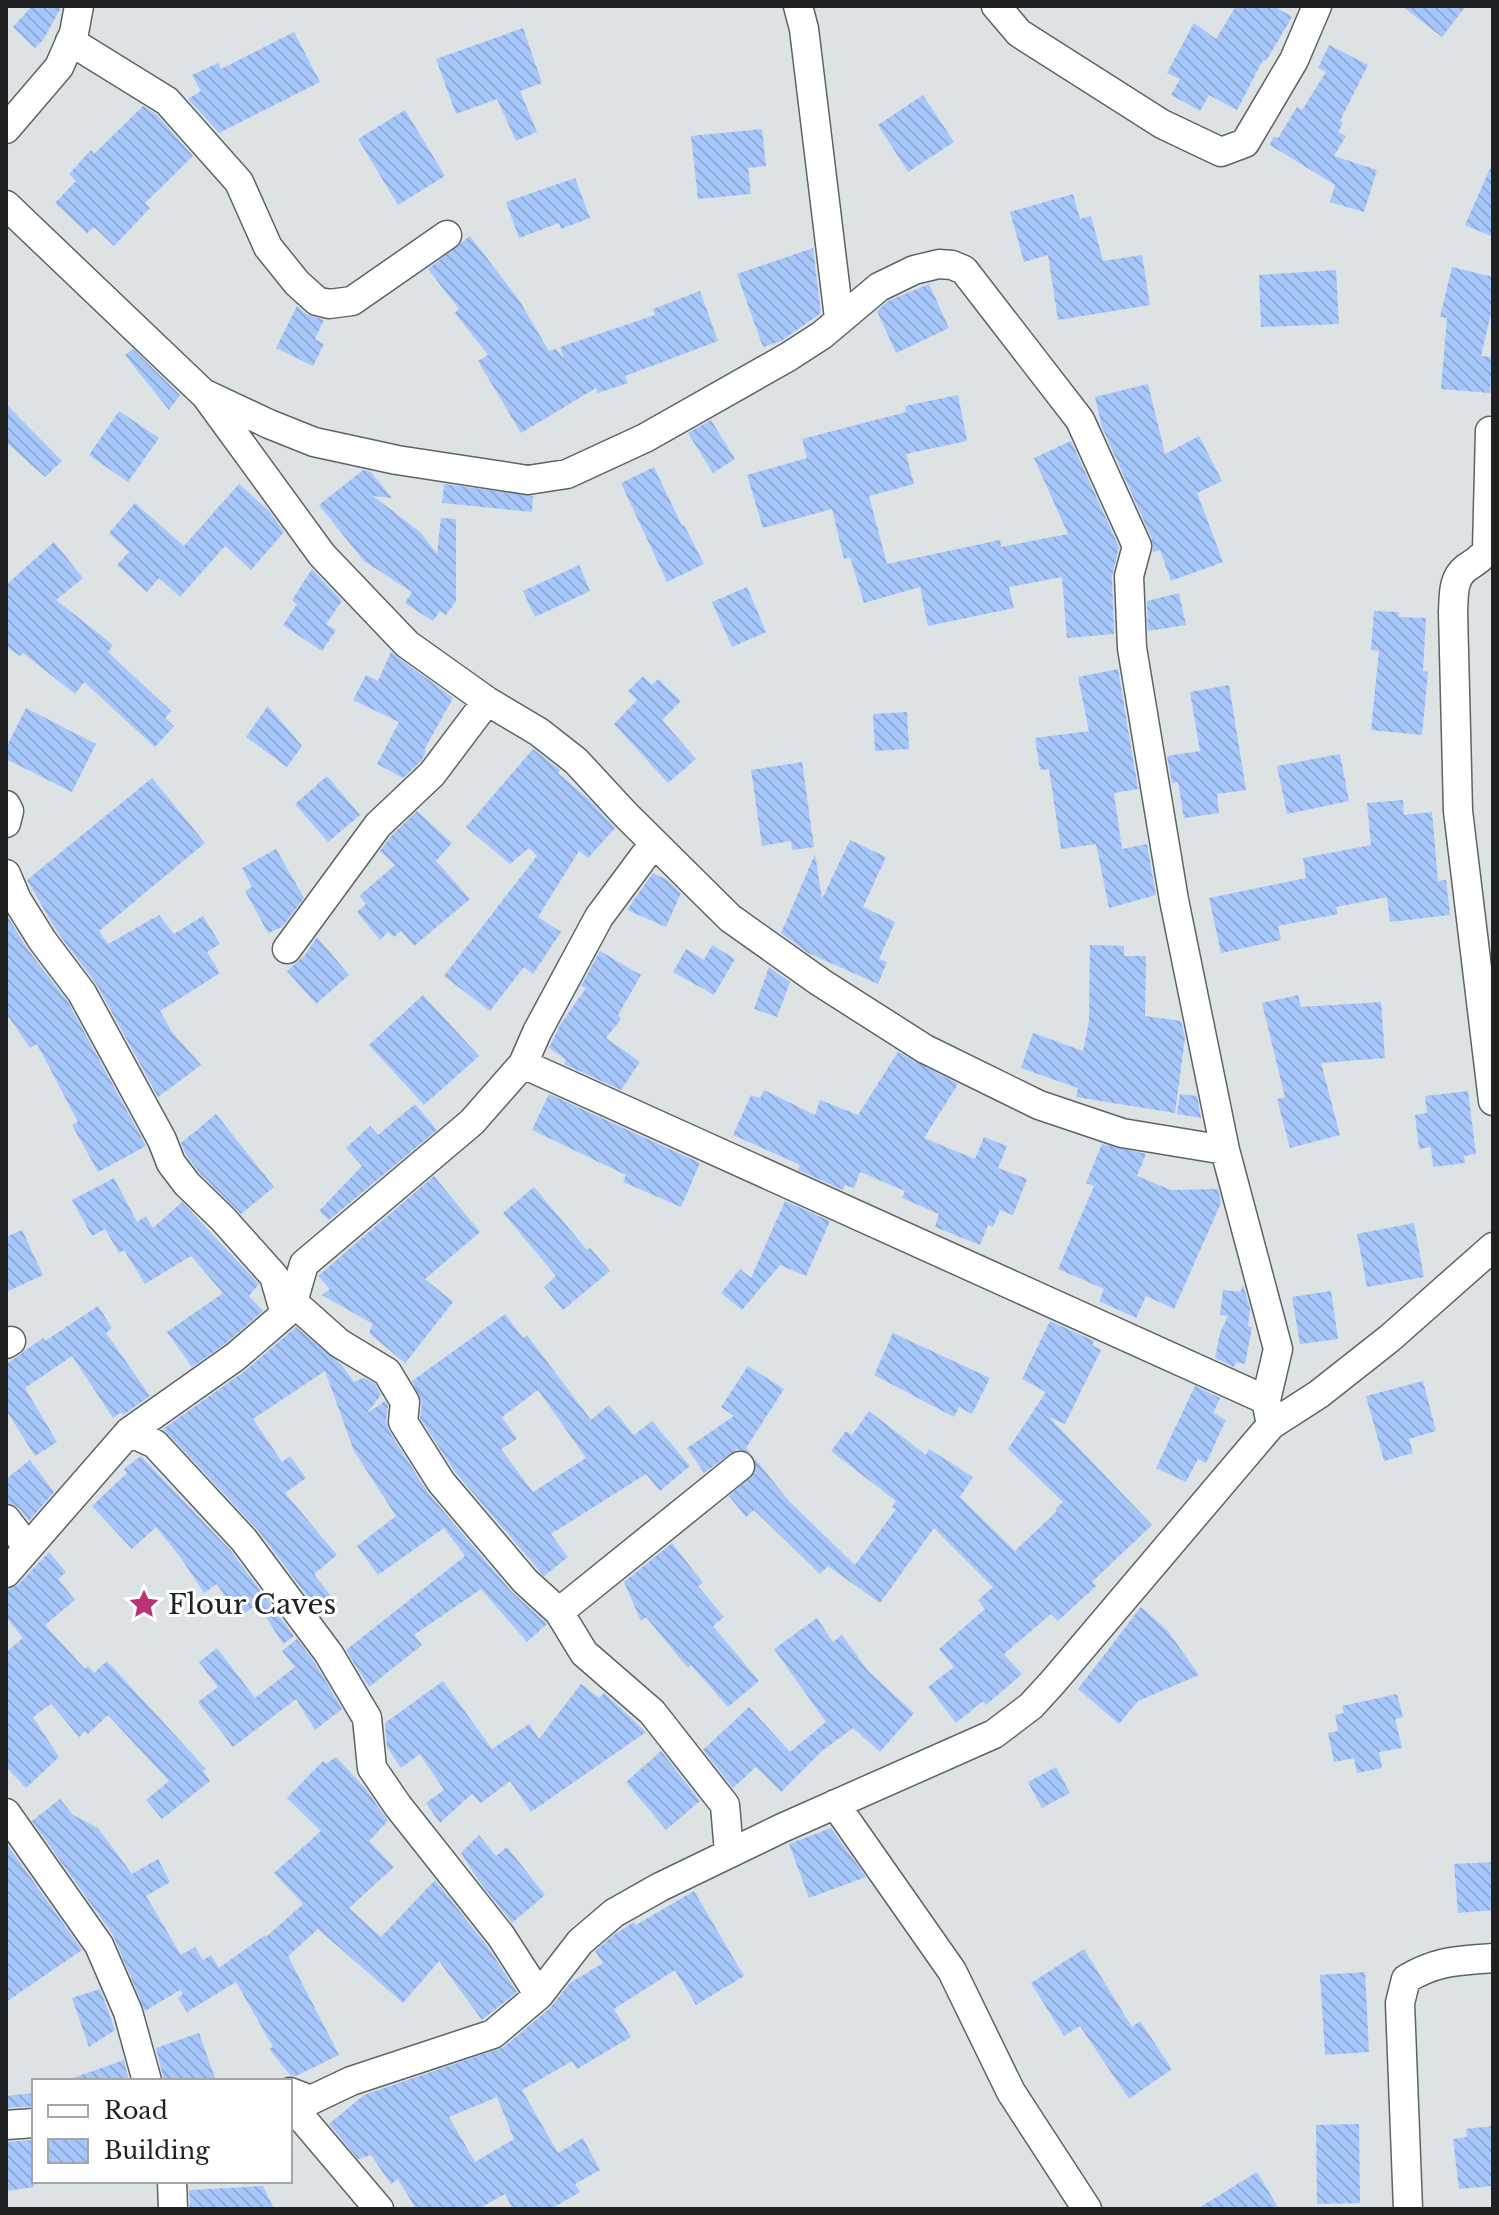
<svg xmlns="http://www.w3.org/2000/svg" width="1499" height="2215" viewBox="0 0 1499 2215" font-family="'Libre Baskerville',serif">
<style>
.building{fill:url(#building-back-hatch);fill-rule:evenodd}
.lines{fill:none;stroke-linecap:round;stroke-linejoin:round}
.street-casing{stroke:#5e6366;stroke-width:31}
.street{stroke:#fff;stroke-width:28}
.labels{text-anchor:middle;stroke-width:6;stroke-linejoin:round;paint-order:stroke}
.poi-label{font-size:28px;fill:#1f2122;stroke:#fff;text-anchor:start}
</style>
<defs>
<pattern id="building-back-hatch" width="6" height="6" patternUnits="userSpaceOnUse" patternTransform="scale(2)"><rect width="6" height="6" fill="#a7c7fb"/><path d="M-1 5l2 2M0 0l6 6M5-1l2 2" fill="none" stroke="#8fabd7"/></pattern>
</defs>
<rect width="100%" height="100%" fill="#dde2e5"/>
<path class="building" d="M32 6H62L43 40 35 48 13 27Z
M1236 6H1274L1292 17 1266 61 1263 60 1237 110 1209 95 1200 111 1171 95 1180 79 1167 73 1194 23 1216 39Z
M1402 6H1466L1442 37Z
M523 28 542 83 520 91 537 132 516 141 497 99 456 114 436 59Z
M294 32 320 82 219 133 188 99 201 91 192 75 218 63 221 69Z
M1329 45 1368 65 1340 121 1343 123 1338 132 1346 136 1334 156 1377 170 1364 212 1330 202 1335 185 1270 145 1273 137 1278 138 1297 107 1302 110 1326 72 1318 68Z
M923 95 954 142 908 172 878 125Z
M143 106 156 114 193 156 145 203 150 208 114 246 94 227 87 233 55 203 76 181 69 174 91 150 94 154Z
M405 110 445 176 398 205 358 139Z
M762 129 766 166 748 168 751 194 698 199 691 136Z
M1493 162V237L1465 225Z
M575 178 590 218 561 229 559 223 519 238 506 202Z
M1073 194 1080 219 1091 216 1103 261 1142 255 1150 305 1058 320 1048 255 1024 262 1010 212Z
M470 236 519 300 549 351 556 349 564 359 560 347 655 315 653 309 700 291 718 341 625 376 628 383 598 393 596 388 521 433 478 361 488 355 455 313 459 309 428 269Z
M813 248 821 313 781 341 763 347 737 274Z
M1452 267 1493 277V305L1481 356 1493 357 1490 393 1441 389 1447 318 1440 317Z
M1336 270 1339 324 1261 327 1259 275Z
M929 284 949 328 896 353 877 311 888 301Z
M297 306 306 314 324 320 315 339 324 344 313 366 276 348Z
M133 349 180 395 169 410 125 355Z
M1148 384 1165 454 1199 436 1222 481 1197 493 1223 562 1171 581 1160 550 1153 552 1152 539 1102 427 1095 397Z
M958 395 967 441 906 454 914 484 869 496 887 564 1000 540 1001 547 1068 534 1034 458 1071 441 1119 547 1112 576 1114 634 1067 638 1062 577 1009 587 1014 608 928 626 920 587 864 603 850 557 844 559 832 509 763 528 747 475 807 458 802 439 906 412 905 406Z
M6 404 62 461 45 477 6 442Z
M119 411 159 438 128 482 89 455Z
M711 420 735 459 713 473 688 433Z
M654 467 682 526 684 525 704 564 667 582 621 483Z
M363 470 371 472 392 498 373 496 420 532 437 554 441 518 456 519V601L446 615 440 611 433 621 405 603 412 592 364 561 319 505Z
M239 484 270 512 284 532 251 570 225 546 180 597 159 578 147 592 117 565 129 552 109 533 135 503 184 546Z
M444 484 533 496 532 512 442 503Z
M54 542 83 578 56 600 113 645 108 652 171 711 165 718 174 726 155 747 84 682 75 694 23 653 20 656 6 646V585Z
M579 565 590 591 535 617 523 591Z
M312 569 342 601 326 624 336 630 322 651 283 625 297 604 292 600Z
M747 587 766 632 732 647 712 602Z
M1179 593 1186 625 1148 631 1147 601Z
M1374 611 1399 612 1398 617 1426 618 1423 671 1428 672 1422 735 1371 730 1379 651 1371 650Z
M391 652 453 698 424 750 426 751 421 761 403 778 377 764 399 722 353 700 366 675 378 681Z
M1118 669 1138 789 1114 793 1122 849 1147 844 1156 895 1109 908 1096 844 1061 849 1049 769 1040 770 1035 738 1089 731 1078 677Z
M643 676 652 685 658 679 681 701 662 720 696 759 668 783 614 724 637 700 628 691Z
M1229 685 1246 790 1217 794 1219 813 1184 818 1178 782 1172 783 1167 756 1200 751 1190 692Z
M268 706 302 746 287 767 246 737Z
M26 708 96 744 72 792 6 759V748Z
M907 712 909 749 875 751 873 714Z
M533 749 560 770 558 773 588 799 615 828 588 858 579 851 538 917 561 932 533 974 524 967 490 1011 444 976 537 856 529 848 510 864 466 827Z
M1340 754 1349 801 1287 814 1277 766Z
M802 762 814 847 792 850 791 841 762 846 751 770Z
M327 776 360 815 328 842 295 804Z
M152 778 205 843 99 931 108 944 159 915 174 934 203 916 220 944 207 952 220 973 160 1011 172 1032 201 1065 158 1097 97 985 56 930 27 880Z
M1403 800 1404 815 1432 812 1438 881 1446 880 1450 915 1390 922 1387 897 1336 907 1338 914 1278 926 1281 940 1221 953 1209 898 1306 878 1303 858 1371 845 1367 803Z
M417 811 452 843 436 861 470 899 414 946 401 931 394 937 388 932 380 940 357 912 366 904 359 896 395 865 380 851 391 836Z
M850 840 886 857 863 907 895 922 879 959 887 962 878 984 808 953 781 933 815 854 822 899Z
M276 849 304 898 282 927 268 933 245 891 252 887 242 868Z
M653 873 667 880 681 893 666 927 627 910Z
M6 914 28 950 68 1002 146 1146 98 1172 72 1125 78 1122 37 1044 30 1048 6 1013Z
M317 937 349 975 316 1004 287 971 305 955Z
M712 945 735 959 714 995 673 972 686 949 704 960Z
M1090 945 1124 946V956H1146L1145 1016 1181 1021 1185 1038 1175 1113 1076 1097 1078 1088 1021 1068 1033 1033 1083 1051 1089 1020Z
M600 951 641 975 618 1015 621 1019 606 1038 640 1062 621 1090 564 1064 566 1060 549 1048 560 1025 586 988 581 986Z
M769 967 790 982 777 1017 754 1009Z
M423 995 479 1056 424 1105 369 1045Z
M1298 995 1301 1007 1381 1002 1385 1058 1321 1063 1340 1135 1290 1148 1277 1099 1285 1097 1262 1003Z
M898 1052 958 1084 924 1138 975 1159 984 1137 1007 1146 998 1168 1027 1179 1013 1215 1000 1210 993 1227 988 1225 980 1245 935 1227 939 1214 902 1198 905 1191 860 1172 854 1188 845 1185 843 1190 798 1170 800 1166 796 1163 733 1135 751 1095 760 1098 764 1090 815 1115 820 1100 858 1115Z
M1468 1091 1476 1154 1464 1156 1465 1163 1433 1167 1431 1147 1419 1149 1415 1115 1427 1113 1425 1096Z
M549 1094 700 1163 681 1207 623 1182 626 1175 532 1130Z
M1180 1094 1197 1096 1201 1118 1177 1114Z
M415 1104 437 1130 329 1220 319 1211 362 1166 346 1148 370 1126 378 1135Z
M216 1114 274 1187 241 1214 200 1173 186 1155 181 1143Z
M1102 1144 1146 1154 1137 1176 1171 1190 1218 1189 1221 1203 1174 1309 1146 1296 1136 1318 1099 1301 1104 1289 1058 1269 1094 1186 1086 1183Z
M434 1176 480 1232 425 1279 453 1302 403 1366 405 1363 369 1333 373 1324 322 1295 330 1289 318 1276Z
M114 1178 137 1222 146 1216 153 1228 182 1202 259 1284 249 1296 263 1311 225 1344 192 1367 167 1332 223 1293 191 1256 145 1284 124 1250 119 1253 105 1229 92 1236 72 1200Z
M534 1187 587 1250 590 1248 610 1271 563 1310 544 1287 556 1276 503 1213Z
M785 1201 830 1221 806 1276 780 1265 742 1310 721 1293 740 1269 751 1278Z
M1414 1223 1424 1277 1367 1287 1357 1234Z
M22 1230 43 1275 6 1292V1237Z
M1243 1285 1250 1308 1248 1326 1252 1327 1245 1364 1236 1362 1234 1367 1215 1358 1220 1333 1228 1316 1220 1315 1223 1290 1240 1292Z
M1331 1291 1338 1339 1300 1344 1292 1297Z
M98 1306 112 1328 106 1333 150 1396 123 1415 121 1412 113 1418 72 1356 25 1388 57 1442 35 1456 8 1413 6 1414V1361L8 1363 43 1338 45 1341Z
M505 1314 523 1338 527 1335 591 1420 609 1405 634 1435 652 1421 690 1466 660 1491 646 1474 551 1534 568 1557 544 1576 455 1472 420 1418 422 1403 412 1381ZM538 1390 586 1458 533 1492 501 1449 517 1439 502 1417Z
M1050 1321 1094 1341 1092 1345 1101 1350 1065 1424 1049 1417 1152 1525 1092 1582 1096 1586 1058 1621 1051 1614 1004 1654 1022 1674 986 1705 983 1701 956 1723 928 1687 954 1667 939 1649 985 1609 978 1600 993 1587 934 1528 880 1603 828 1566 820 1574 754 1510 746 1517 729 1496 755 1473V1459L790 1502 855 1565 896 1509 892 1507 896 1501 831 1451 846 1431 852 1435 869 1411 926 1455 929 1449 973 1477 960 1497 1015 1551 1057 1511 1055 1509 1063 1502 1008 1449 1046 1392 1022 1379Z
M296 1327 341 1364 354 1382 364 1378 375 1384 381 1395 366 1414 385 1401 388 1406 386 1420 389 1431 428 1493 512 1592 547 1624 527 1642 481 1589 414 1635 422 1645 369 1687 346 1650 465 1556 444 1528 378 1575 357 1546 396 1516 354 1451 325 1371 253 1419 282 1462 290 1456 306 1478 285 1493 337 1555 314 1574 337 1604 322 1616 257 1529 163 1429 245 1371Z
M893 1333 990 1378 972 1414 959 1407 954 1417 874 1375Z
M748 1366 784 1389 746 1448 750 1453 737 1449 704 1473 687 1448 734 1416 721 1407Z
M1423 1381 1436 1431 1409 1439 1413 1453 1384 1461 1366 1396Z
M1195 1386 1220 1398 1213 1413 1226 1420 1206 1463 1198 1459 1186 1482 1156 1468Z
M141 1456 231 1551 294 1636 283 1644 258 1604 239 1617 217 1584 204 1593 181 1558 156 1527 132 1549 92 1506 127 1473 124 1469Z
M30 1460 54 1492 29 1521 19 1508 6 1502V1479Z
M672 1543 703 1583 698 1586 724 1617 713 1626 759 1681 728 1707 691 1665 688 1668 646 1617 641 1621 624 1582Z
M49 1552 66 1572 58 1579 75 1600 45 1625 85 1669 88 1666 94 1673 107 1661 206 1769 203 1771 210 1781 162 1819 146 1800 169 1781 108 1715 88 1734 85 1731 79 1737 51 1704 33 1717 59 1757 26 1788 6 1767V1652L23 1638 6 1617V1590L18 1585Z
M1141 1607 1167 1630 1199 1675 1138 1701 1119 1724 1078 1689Z
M817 1618 833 1642 842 1635 869 1672 914 1713 880 1752 853 1728 822 1751 781 1792 756 1767 733 1788 703 1750 749 1707 790 1752 826 1722 774 1649Z
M297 1639 315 1663 342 1709 315 1730 296 1699 233 1747 198 1702 218 1687 199 1662 217 1648 255 1698 295 1667 282 1651Z
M443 1681 492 1749 529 1724 539 1739 581 1684 599 1698 604 1693 646 1732 531 1812 510 1781 481 1803 472 1794 440 1823 426 1803 444 1790 420 1754 401 1768 387 1747 385 1723Z
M1397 1694 1403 1717 1395 1719 1402 1748 1379 1752 1382 1768 1357 1773 1354 1758 1334 1762 1328 1733 1338 1731 1335 1715 1344 1713 1342 1706Z
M661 1751 700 1801 666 1830 626 1782Z
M336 1757 365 1788 388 1821 369 1841 394 1867 349 1908 381 1937 435 1880 487 1946 517 1992 482 2020 439 1961 403 2003 318 1929 288 1956 339 2055 296 2076 290 2075 269 2049 273 2047 236 1982 187 2012 178 1998 183 1994 180 1990 145 2011 113 1935 32 1821 60 1799 73 1815 98 1828 132 1874 158 1859 170 1882 146 1896 181 1955 195 1947 203 1960 211 1955 219 1968 265 1935 266 1937 303 1904 274 1873 321 1831 287 1798 323 1761 326 1764Z
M1056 1767 1070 1793 1042 1808 1028 1782Z
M831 1828 866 1877 809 1898 789 1844Z
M479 1835 496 1856 507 1847 545 1895 512 1923 479 1881 461 1853Z
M6 1843 82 1950 6 2002Z
M1493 1862V1910L1458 1913 1454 1864Z
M694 1891 744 1976 696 2005 675 1970 614 2009 631 2037 577 2069 572 2061 522 2090 558 2153 583 2138 600 2170 575 2184 580 2192 551 2209H513L505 2194 478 2209H416L398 2179 391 2184 371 2155 358 2159 329 2124 364 2095 504 2047 550 2008 570 1983 603 1963 595 1951 615 1934 634 1922 636 1925ZM497 2097 514 2139 475 2162 449 2117Z
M1084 1949 1132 2027 1140 2021 1172 2069 1129 2099 1080 2026 1064 2036 1031 1983Z
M1365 1972 1369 2052 1325 2055 1320 1975Z
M100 1989 115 2030 89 2047 72 1998Z
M199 2033 216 2081H164L156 2048Z
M124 2060 129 2081H74L73 2078Z
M34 2093V2106L6 2108V2096Z
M1359 2124 1360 2203 1317 2204 1316 2125Z
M1493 2126V2186L1459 2189 1453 2139 1467 2137 1466 2129Z
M34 2140V2187L6 2191V2142Z
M1257 2172 1279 2209H1197Z
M263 2186 274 2209H190L189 2190Z"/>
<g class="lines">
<g class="street-casing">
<path id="street" d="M798 6 804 29 839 318
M996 6 1019 33 1162 124 1221 152 1245 143 1294 60 1317 6
M70 41 167 101 239 182 268 247 297 283 317 301 329 304 352 301 447 235
M6 129 59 67 74 33 79 6
M6 205 203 393 269 424 314 442 397 460 528 480 567 474 645 438 788 357 822 335 879 287 914 270 939 264 952 265 964 270 1080 420 1137 546 1129 576 1132 648 1174 900 1225 1150 1278 1349 1266 1400 1271 1425
M206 396 322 555 407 644 487 701 539 732 576 761 625 814 730 918 820 982 925 1049 1039 1105 1122 1133 1225 1150
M1490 431 1487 550C1481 559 1475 562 1466 568 1452 579 1454 596 1453 612L1458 811 1493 1101
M6 805 9 811 6 823
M6 874 17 900 42 940 82 993 162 1140 171 1163 187 1184 223 1219 274 1276 285 1314
M287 949 378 825 432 774 487 701
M523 1064 1266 1400
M293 1302 339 1343 387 1372 405 1402 403 1422 441 1482 525 1581 559 1612 584 1653 652 1712 725 1805 729 1853
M6 1344 11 1341
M129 1432 155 1444 244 1540 329 1654 367 1718 372 1768 398 1806 501 1936 539 1995
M6 1519 28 1548
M6 1573 129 1432 235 1357 285 1314 293 1302 304 1264 472 1122 523 1064 537 1032 599 917 654 843
M559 1612 740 1466
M835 1804 952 1971 1011 2092 1087 2209
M6 1813 99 1945 128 2012 147 2081
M290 2092 311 2100 351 2081 493 2034 539 1995 580 1942 614 1913 660 1887 782 1828 994 1734 1031 1706 1053 1682 1271 1425 1319 1394 1390 1338 1493 1247
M290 2104 379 2209
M6 2125 34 2123
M172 2181 173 2209
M1408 2209 1400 2003 1406 1979C1438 1960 1458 1961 1493 1958"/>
</g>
<use href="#street" class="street"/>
</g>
<defs>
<g id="sight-bare" transform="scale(2.4)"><path d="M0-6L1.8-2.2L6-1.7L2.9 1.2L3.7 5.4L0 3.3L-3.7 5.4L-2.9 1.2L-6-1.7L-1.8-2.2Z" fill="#b93375" stroke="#fff" stroke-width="2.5" paint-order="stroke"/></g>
</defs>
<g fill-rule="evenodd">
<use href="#sight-bare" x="144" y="1604"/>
</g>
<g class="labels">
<g class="poi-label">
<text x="168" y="1614">Flour Caves</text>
</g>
</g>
<rect width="1499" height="2215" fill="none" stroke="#1f2122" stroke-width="16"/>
<rect x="32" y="2079" width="260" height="104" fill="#ffffff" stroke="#a5a6a7" stroke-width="2"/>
<rect x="48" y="2105" width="40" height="12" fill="#ffffff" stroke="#a5a6a7" stroke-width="2"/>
<text x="104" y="2119" font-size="24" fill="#1f2122">Road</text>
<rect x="48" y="2139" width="40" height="24" fill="url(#building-back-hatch)" stroke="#a5a6a7" stroke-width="2"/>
<text x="104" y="2159" font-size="24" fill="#1f2122">Building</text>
</svg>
